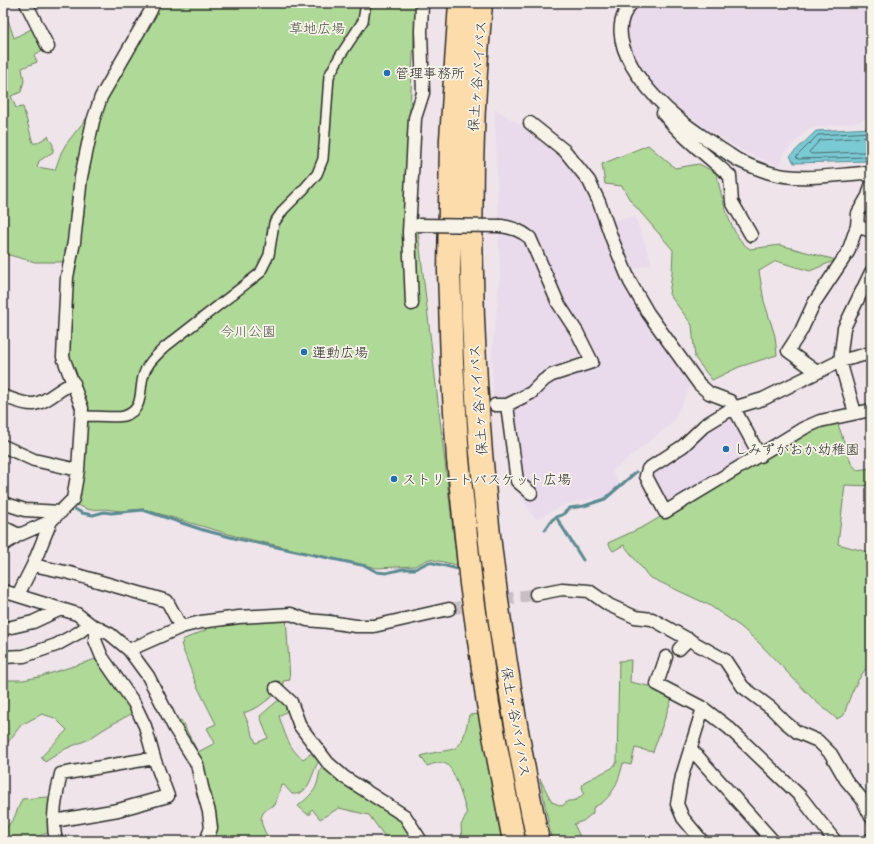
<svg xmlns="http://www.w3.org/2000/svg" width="874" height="844" viewBox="0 0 874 844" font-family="Dekko,'Klee One',sans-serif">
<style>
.built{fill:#e9daec}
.green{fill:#afd997;stroke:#6d8261}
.water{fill:#7acad4;stroke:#5a8a90}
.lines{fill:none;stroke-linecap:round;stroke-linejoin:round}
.shore{stroke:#4b6b6f;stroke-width:1}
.stream{stroke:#5a8a90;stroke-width:3}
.minor-tunnel{stroke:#c8bfc4;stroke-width:12;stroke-dasharray:12 6;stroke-linecap:butt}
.pedestrian-casing{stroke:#2b2b2b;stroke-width:12}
.minor-casing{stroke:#2b2b2b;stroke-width:15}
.motorway-casing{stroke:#2b2b2b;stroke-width:25}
.pedestrian{stroke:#f7f3e8;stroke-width:9}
.minor{stroke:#f7f3e8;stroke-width:12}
.motorway{stroke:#fddcac;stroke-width:22}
.minor-bridge-casing{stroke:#2b2b2b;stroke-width:15;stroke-linecap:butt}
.minor-bridge{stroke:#f7f3e8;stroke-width:12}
.poi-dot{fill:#1f6fb2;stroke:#f7f3e8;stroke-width:1.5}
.labels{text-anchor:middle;stroke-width:3.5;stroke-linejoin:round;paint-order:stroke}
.park-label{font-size:14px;fill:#4c5646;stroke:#f7f3e8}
.poi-label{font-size:14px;fill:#2b2b2b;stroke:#f7f3e8;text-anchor:start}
.street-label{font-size:14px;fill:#2b2b2b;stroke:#f7f3e8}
</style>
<rect width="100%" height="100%" fill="#efe4ea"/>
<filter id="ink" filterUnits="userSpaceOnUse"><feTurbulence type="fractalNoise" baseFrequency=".025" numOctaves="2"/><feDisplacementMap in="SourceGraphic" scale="8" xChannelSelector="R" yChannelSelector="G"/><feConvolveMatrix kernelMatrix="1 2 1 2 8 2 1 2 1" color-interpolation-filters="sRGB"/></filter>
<g filter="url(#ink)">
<path class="built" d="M637 3H871V117L857 122 809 128 784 153 779 166 742 150 705 128 670 101 650 80 629 52 624 29 630 10Z
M495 109 528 130 571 164 610 221 635 217 652 264 619 272 651 325 691 384 680 408 672 423 612 471 619 484 607 496 566 504 537 519 533 516 520 495 499 403 493 401 492 351 500 278Z
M733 412 758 456 671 506 665 504 649 476 650 469Z"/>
<path class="green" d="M159 3H416L403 231H418L457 565 429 559 415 566 377 568 239 537 143 509 121 511 104 509 90 510 74 504 87 416 65 356 68 316 87 175 94 139 106 96Z
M3 5 14 38 35 27 45 49 34 55 37 62 22 68 24 81 21 92 11 96 16 108 23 107 33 143H37L48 136 53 145V152L39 161 37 167 55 170 61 153 66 144 89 115 64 262H35L9 255 3 256Z
M648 145 675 168 699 164 716 173C722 195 729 236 750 249L780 245 836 260 810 271 776 261 759 271 764 301 775 336 777 355 739 367 712 380 695 358 692 325 669 294 672 274 673 250 630 200 622 186 605 184 602 164Z
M837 421 851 463 857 470 871 468V486L845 485 838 544 871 553V662C856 681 851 692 844 715L837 719 814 700 759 643 741 627 709 605 649 577 624 545 613 551 608 543 645 526 804 433Z
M286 616 290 680 283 681 285 690 277 693 258 707 244 713 256 743 268 738 260 716 282 697 291 709 279 716C284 731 289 750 303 759L315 751 321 758C311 769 312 796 292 794L284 785 281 786 275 805C254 813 261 825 270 841H209L212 807 173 722 181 720 198 752 215 743 207 728 216 724 196 684 181 644 183 643 182 640 206 630 205 626Z
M99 658 127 701 131 714 109 726 87 740 65 749 45 762 41 757 67 730 55 718 42 714 21 725 3 749V680H23L39 677Z
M631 660 630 682 653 687 672 698 653 752 635 748 631 765 623 763C620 776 615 792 604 801 601 804 597 805 593 808V813L583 821 574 824 582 841H552L540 779 552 802 562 806 568 801C576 801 579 799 584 793L582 787 584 782 612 768 617 762 619 661Z
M480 714 502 841H462L461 825 467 814C464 804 455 769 446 764 440 761 433 764 427 766L421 756C456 745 460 760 469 715Z
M325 763 398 814 416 841H388L369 815 339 808 320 819 312 809 310 811 311 814H307L298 806C306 799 314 793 317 784 320 774 318 771 325 763Z
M48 797 54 798 51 832 23 841H3V832L14 818 22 799Z"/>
<path class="water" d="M871 128V157L867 161 794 163 790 156 816 131Z"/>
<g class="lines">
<path class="shore" d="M871 132 818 135 796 157 798 159 865 157 871 155
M871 137 820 140 809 152 811 154 863 152 871 150"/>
<path class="stream" d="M75 509 82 513 93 515 104 512 111 513 143 510 203 530 238 539 366 566 377 572 386 573 403 569H415L429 562 458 569
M556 517 562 515 570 508 584 506 605 499 636 472
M545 530 552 520 556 517 583 560
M330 615 338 618"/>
<path class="minor-tunnel" d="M443 429 495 405
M449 609 536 594"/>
<g class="pedestrian-casing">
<path id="pedestrian" d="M81 419 87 416C95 416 118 418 124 416 144 410 139 392 143 377 146 364 156 356 165 347L260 273 269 255 274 223 284 209 303 190 317 174 323 159 329 76 340 56 363 21 366 3"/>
</g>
<g class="minor-casing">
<path id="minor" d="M26 3 48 47
M632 3C597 38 651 97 679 119 692 130 707 139 721 149 728 153 735 159 742 162 750 166 759 169 767 172 798 182 832 175 864 173L871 177
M663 113C682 137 707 156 730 176L732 202 751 235
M530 123 565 151 589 181 599 202 612 239 630 282 648 313 699 384 709 393 730 401 760 456
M857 226 871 231
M412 304 409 232 415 118 423 93 421 31 422 3
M871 353 840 361 763 399 733 408 705 425 683 446 648 469 646 476 665 512 804 428 820 421 871 410
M817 372 788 351 801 331 814 303 848 252 857 226 858 213 868 196 871 186
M3 396C12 399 25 405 34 404 49 402 60 387 74 383
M495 405H507L531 393 544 380 552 375 592 362 577 332 558 303 530 238C520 230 513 228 501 226
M507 405 517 481 531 493
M855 413 840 361 844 328 871 272
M3 446 34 460 78 470
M3 503 25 510 61 512
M3 527 19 535
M3 545 19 535 51 521 73 499 78 470 82 408 63 357 67 277 74 242 81 177 93 121 101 97 150 12 154 3
M33 565 70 573 167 601 181 627 129 650
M3 591 77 614 90 624 110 634 129 650 148 676 174 727 197 764 202 787 209 812 211 828 206 841
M536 594 562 589 589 591 609 605 635 617 652 619 725 660 743 687 771 708 785 722 797 732 818 741 831 754 846 780 862 799 871 817
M18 595 33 565 51 521
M181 627 201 622 239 617 291 614 307 620 329 622 356 626H374L449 609
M3 629 33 622 61 609
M679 649 689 639
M3 657 24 656 56 645 78 633 90 624
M666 657 657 684 703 708 729 728 800 796 835 841
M276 688 291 702 300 726 328 763 344 777 405 816 421 841
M691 749 773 841
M54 821 118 810 168 796 154 758 145 726 134 703 102 657 95 640 97 627
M56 841C51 819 56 795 61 774L154 758
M702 841 683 818 677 804 682 776 703 708
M869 841 871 839"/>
</g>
<g class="motorway-casing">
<path id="motorway" d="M460 3 451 139 449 271 452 363 458 459 471 584 488 704 514 841
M481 3C456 283 481 566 538 841"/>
</g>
<use href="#pedestrian" class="pedestrian"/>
<use href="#minor" class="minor"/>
<use href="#motorway" class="motorway"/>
<g class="minor-bridge-casing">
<path id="minor-bridge" d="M418 225 501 226"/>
</g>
<use href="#minor-bridge" class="minor-bridge"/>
</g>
</g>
<g class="poi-dot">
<circle cx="387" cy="73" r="4"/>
<circle cx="304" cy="352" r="4"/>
<circle cx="726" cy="449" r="4"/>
<circle cx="394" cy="479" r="4"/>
</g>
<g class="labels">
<g class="park-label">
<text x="317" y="33">草地広場</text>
<text x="248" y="336">今川公園</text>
</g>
<g class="poi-label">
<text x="395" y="78">管理事務所</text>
<text x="312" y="357">運動広場</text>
<text x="734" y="454">しみずがおか幼稚園</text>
<text x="402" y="484">ストリートバスケット広場</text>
</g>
<g class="street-label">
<text transform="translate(477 76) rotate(-86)" y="5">保土ヶ谷バイパス</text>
<text transform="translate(478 400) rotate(-94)" y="5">保土ヶ谷バイパス</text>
<text transform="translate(516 722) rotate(80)" y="5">保土ヶ谷バイパス</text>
</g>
</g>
<rect width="874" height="844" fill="none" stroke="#f7f3e8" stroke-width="16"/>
<rect x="8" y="8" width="858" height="828" fill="none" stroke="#2b2b2b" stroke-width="1.5" filter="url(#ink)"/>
</svg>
